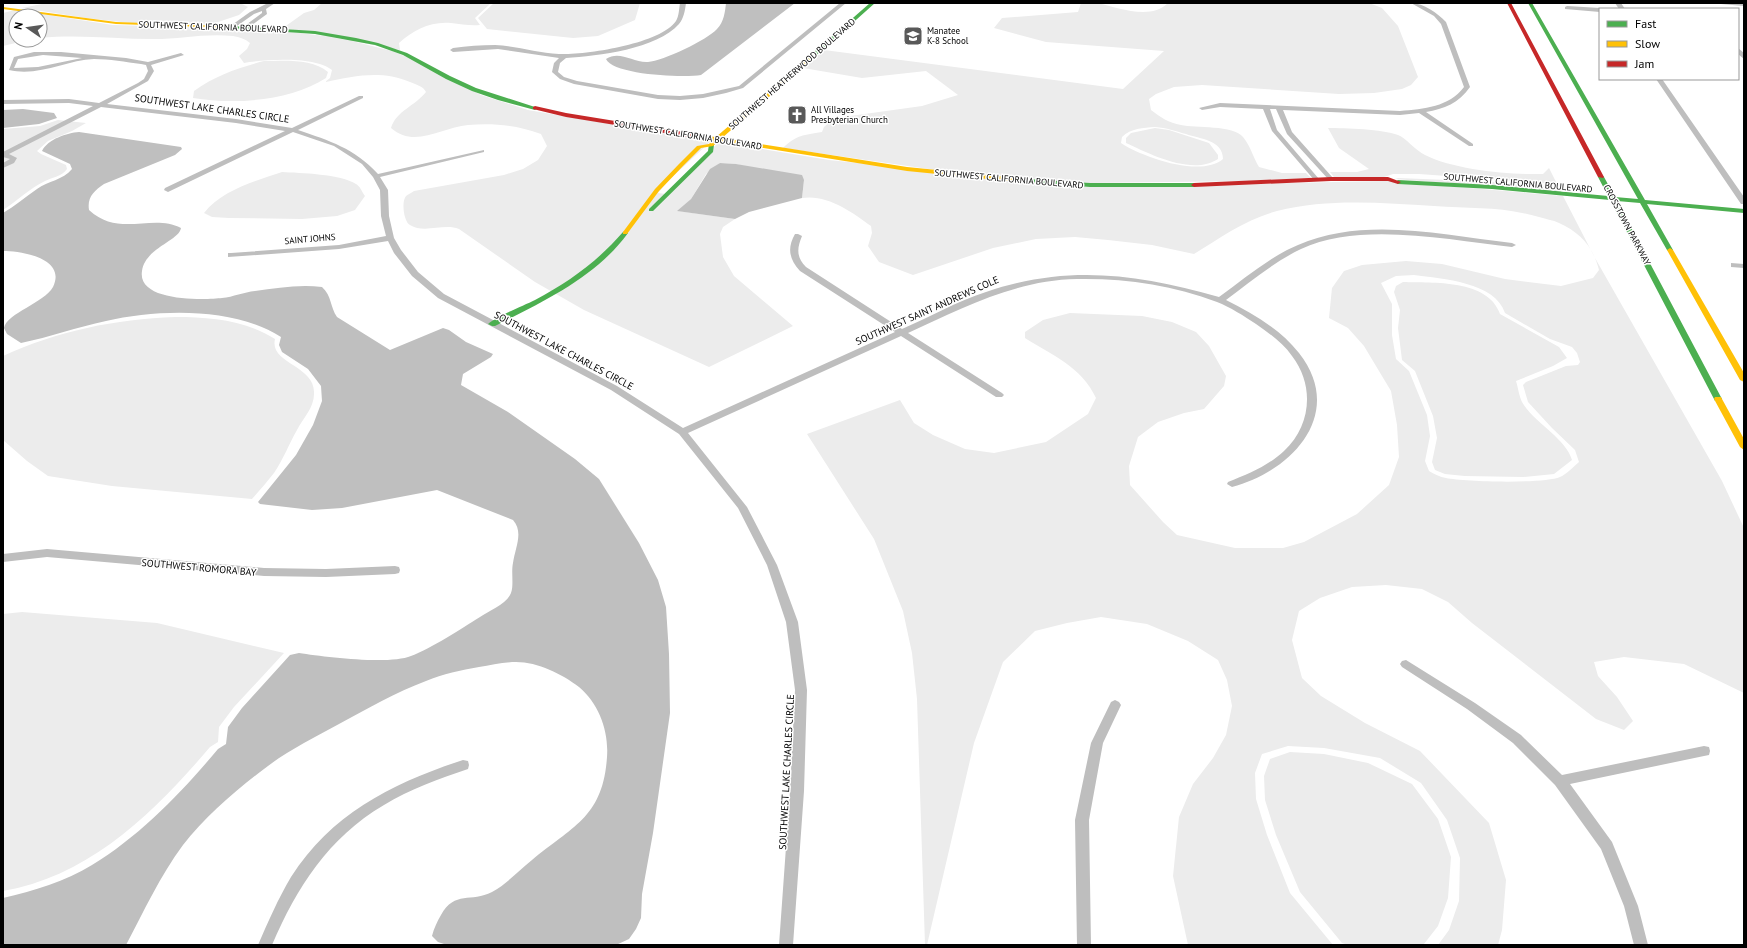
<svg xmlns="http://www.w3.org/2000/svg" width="1747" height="948" viewBox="0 0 1747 948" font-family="'PT Sans',sans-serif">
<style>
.green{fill:#ececec;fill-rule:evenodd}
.water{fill:#bfbfbf}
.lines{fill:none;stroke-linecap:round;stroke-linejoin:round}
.stream{stroke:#bfbfbf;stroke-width:2}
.street{fill:#bebebe;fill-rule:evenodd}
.fast{fill:#4caf50;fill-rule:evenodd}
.slow{fill:#ffc107;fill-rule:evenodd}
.jam{fill:#c62828;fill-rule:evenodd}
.labels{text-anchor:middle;stroke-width:3;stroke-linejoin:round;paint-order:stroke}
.far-street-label{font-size:9px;fill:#000;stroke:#fff}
.far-poi-label{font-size:9px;fill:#000;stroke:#fff;text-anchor:start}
.street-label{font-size:10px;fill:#000;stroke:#fff}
</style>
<rect width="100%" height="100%" fill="#fff"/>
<path class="green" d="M47 3H240L248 7 239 15 209 25 139 24 86 18 22 8Z
M322 3H491L475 18 480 25C470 26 461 24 451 23 431 21 413 30 399 43L400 50 283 28 304 13 314 10Z
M494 3H640L635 20 598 36 573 38 487 29 478 18Z
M1081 3C1087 3 1092 2 1097 3 1117 7 1150 21 1168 3H1369L1382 8 1398 26 1418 77 1411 85 1402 89 1374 93 1339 94 1202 85 1174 87 1156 94 1149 99 1151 110C1160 117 1169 123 1181 125 1195 128 1234 125 1243 137 1250 145 1253 157 1259 167L1282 173H1306L1311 178 1254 181 1089 183 970 175 783 148C796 135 804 135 822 132L824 127 832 120 843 117 922 106 958 95 926 71 862 78 803 68 824 50 1123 89 1164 51 1046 42 994 28 1002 18 1078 12ZM1155 127C1167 128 1175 131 1186 134 1200 139 1223 140 1223 159 1201 178 1142 157 1121 143L1122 137C1131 128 1143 128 1155 127Z
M15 10 113 25 268 29 340 38 392 51 417 61 481 95 528 110 711 141 668 181 658 193 666 194 719 142 829 160 1090 187 1387 181 1563 196 1595 258 1722 481 1744 528V693L1684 664 1624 657 1594 662 1598 676 1617 697 1633 721 1624 730 1596 719 1472 623 1448 602 1422 589 1386 585 1352 587 1320 598 1299 611 1292 640 1302 678 1321 696 1365 723 1420 751 1489 823 1506 880 1502 930 1498 945H1438L1449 930 1459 901 1460 858 1447 820 1421 783 1380 758 1324 748 1288 746 1262 754 1255 773 1256 799 1267 835 1290 893 1333 945H1188L1173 876 1179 817 1193 784 1213 758 1226 735 1232 706 1227 680 1218 660 1188 641 1147 624 1101 617 1067 623 1035 631 1003 662 974 743 927 945H925L917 699 912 653 903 611 874 539 807 434 900 400 914 423 933 435 965 449 994 453 1046 442 1088 414 1096 398C1082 367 1052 355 1025 338V332L1043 320 1070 313 1142 316 1172 322 1196 332 1209 346 1226 376 1224 386 1204 409 1184 413 1158 422 1138 437 1129 466 1130 485 1163 522 1177 535 1235 548H1283L1304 542 1357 514 1389 485 1399 457 1397 425 1391 391 1364 346 1348 328 1329 318 1332 288 1344 271 1362 265 1406 261 1442 264 1505 279 1561 286 1593 278 1599 270C1593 247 1581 233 1559 223 1553 220 1545 219 1539 217 1501 206 1472 209 1434 206 1382 203 1328 198 1277 211 1246 219 1220 238 1194 254L1152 245 1108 240 1075 237 1036 239 993 248 913 275 879 262 868 246 872 233 871 226C852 212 827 194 802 198L804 180 736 164 720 163 706 174 691 199 678 211 735 219 723 227 720 234 723 257 734 276 793 326 709 367 584 310 535 282 459 229C444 223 424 234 410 225 404 222 401 202 406 196 408 194 412 193 414 191L504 175 523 169 538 160 547 146 541 134C517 125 493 123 468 125 442 127 415 149 391 128 396 111 415 106 426 92 423 86 417 85 410 82 381 70 355 76 325 82L330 78 332 70C316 56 265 59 244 63L239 56 247 49 250 43C245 39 240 37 233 36 206 33 180 39 154 39 116 39 78 34 40 38V16H16V40H28L3 46V13ZM1414 275C1443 279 1495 282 1505 313L1550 339 1572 347 1577 353 1580 362 1578 365 1566 366 1526 382 1523 385 1528 402 1552 428 1575 450 1579 462C1573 467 1567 474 1560 477 1543 484 1465 482 1446 478 1440 477 1434 474 1429 471L1425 461 1430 436 1427 415 1409 371 1396 359 1392 335V304L1381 283 1396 276Z
M264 61C284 61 312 58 328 72L326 78C290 101 235 105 193 98L194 91C216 75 238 68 264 61Z
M58 120 86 123 72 131 48 141 37 151 41 154 66 165 67 169C61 177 53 177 45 181 30 188 17 201 3 210V129L40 126Z
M1155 128 1169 130 1209 143 1218 155V159C1192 176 1150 154 1126 143V138L1131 133Z
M1328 128C1346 128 1382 129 1398 135 1406 138 1416 151 1425 155 1455 170 1510 175 1543 174L1549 168 1557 184 1419 174H1393L1384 177H1334L1330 172H1357L1369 169 1339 148Z
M282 172C300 173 341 174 356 184 360 186 362 192 365 196L355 210 337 216 302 219 229 218 212 217 204 213C222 190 256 181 282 172Z
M1398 178 1497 182 1559 188 1561 192 1395 179Z
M1403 282C1433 283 1488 279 1500 314L1559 347 1567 358 1553 366 1516 381C1518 387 1519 396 1522 402 1534 423 1566 438 1572 460L1554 474 1523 477 1465 476 1445 474 1435 470 1432 462 1437 438 1433 416 1415 371 1402 360 1398 328 1400 310 1394 292 1396 286Z
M175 317C210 317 245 320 275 339 269 364 316 365 314 394 314 408 303 418 297 430 289 444 283 460 274 473 267 482 259 491 252 499L112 486 48 476 27 461 3 440V356C57 331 116 319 175 317Z
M22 612 157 623 284 653 234 707 219 727 218 742 210 747C155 812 90 876 3 891V614Z
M1290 752 1324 754 1368 763 1412 784 1438 819 1451 857 1448 898 1438 926 1424 944 1348 945 1342 943 1300 892 1276 835 1265 800 1264 776 1270 759Z"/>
<path class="water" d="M726 3H795L701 75C684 78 613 75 606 59 620 50 633 63 648 62 663 61 707 40 717 29 724 22 725 12 726 3Z
M23 109 54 113 57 118 39 124 3 128V110Z
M79 132 181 147 182 149 175 155 104 184C94 191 87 197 89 210 119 238 152 213 181 228 179 241 145 248 142 271 137 302 204 300 222 298 233 297 244 292 255 291 277 288 300 284 322 287 332 296 330 307 337 317L390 350 443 328 449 330 466 342 493 354 491 357 463 374 461 385 508 412 575 459 599 479 639 543 658 580 666 607 669 654 670 713 653 833 642 894 641 918 636 929 629 939 616 945H447L438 942 432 936C434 928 437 922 441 915 455 890 471 903 492 892 507 884 519 870 532 860 573 826 603 817 607 757 609 731 599 704 579 687 562 674 538 662 516 662 504 662 491 665 479 667 461 670 443 674 426 681 396 692 367 709 339 724 313 738 287 751 264 769 236 790 204 818 183 845 160 876 144 911 126 945H3V898C33 891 66 881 92 865 140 836 182 792 218 749L226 744 228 727 242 708 290 655 299 653C325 657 389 665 411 656 432 648 461 629 480 617 488 611 507 604 511 593 514 585 511 572 513 563 515 548 524 532 513 520L437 490 342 508 312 510 260 504 258 502 296 455 313 425 322 401 321 386 308 369 282 352 279 345 281 337C234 307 159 309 106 321 77 327 50 337 21 343L7 334 4 328C7 313 44 303 53 287 67 258 21 251 3 251V213C15 206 25 197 37 189 48 181 63 180 72 169L70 164 42 151C48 139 67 133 79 132Z
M720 163 736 164 802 175 804 180 802 198 749 212 735 219 677 211 691 199 710 169Z"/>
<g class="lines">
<path class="stream" d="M1721 3 1744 5"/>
<path class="street" d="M268 3H275L266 9 267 14 248 28 243 27 262 13V11L254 14 234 28 229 27 250 12Z
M680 3H686C685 10 684 18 679 24 657 49 598 56 566 58L560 63 558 72 564 77 577 81 658 95 680 96 703 94 739 86 840 3H846L743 88 726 93 703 98 680 100 658 99 574 84 560 79 552 72 554 63 559 58 498 49 453 52 450 50 453 48C467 46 481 45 495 45 517 46 537 53 559 54 586 55 660 44 676 21 679 16 679 9 680 3Z
M1411 3C1424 3 1437 13 1446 22L1470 87C1459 103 1444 109 1426 112L1473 144V146H1469L1419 113 1400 115 1283 110 1292 132 1333 178V180H1329L1287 134 1276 109H1270L1277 130 1319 179V181H1315L1272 131 1263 109 1220 107 1202 110 1199 108 1220 103 1400 111C1424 109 1449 107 1464 87L1441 24 1434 16Z
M1615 3H1621L1625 9H1619Z
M1567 6 1600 8 1602 9H1600V12L1565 9V7Z
M1738 48 1744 53V59L1738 54Z
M34 52H61L126 58 148 62 181 53 184 55 151 65 154 71 148 81 107 104 236 119 292 128 359 96H363V98L298 130C330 141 354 148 378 174L484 150V152L380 177 388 190 389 216 394 238 401 250 418 272 444 294 617 386 683 428 895 332 800 271C789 259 787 248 795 234H798L802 236C797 248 796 257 806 267L902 329C930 317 957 301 986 292 1068 264 1137 274 1219 297 1244 279 1269 257 1298 245 1364 216 1443 235 1512 243L1516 245 1512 247C1449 240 1360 221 1301 249 1274 262 1250 282 1226 300 1252 313 1280 329 1299 353 1346 413 1293 471 1232 487L1227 484 1228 482C1248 474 1268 466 1284 451 1311 426 1315 386 1292 356 1283 343 1269 333 1256 324 1244 316 1230 307 1217 302 1173 285 1123 278 1077 279 1016 280 962 308 908 333L1002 393 1004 395 1002 397H996L901 336 688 433 747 507 777 565 798 622 807 690 804 791 793 945H779L790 791 795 690 786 622 767 565 738 508 679 434 611 390 438 298 412 276 394 253 388 241 339 249 228 257V253H231L339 245 386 236 381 216 380 190 373 177 362 164 334 146 293 132 168 192 164 190 165 188 285 131 236 123 101 107 9 154 17 158 14 163 3 168V163L10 159 3 157V152L93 106 69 103 3 104V100L69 99 99 103 138 83 144 79 148 71 146 65 141 64C126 62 109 59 94 59 66 60 39 77 9 70L14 57ZM43 55 82 58 38 67 14 68 18 59Z
M1656 79H1662L1744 197V204H1741Z
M1731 263 1744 264V268L1731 267Z
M47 549 264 568 326 569 395 566 399 567 400 570 399 573 395 574 326 577 264 576 47 557 3 562V554Z
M1406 660 1475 703 1521 735 1562 775 1704 746 1709 747 1710 751 1709 755 1704 756 1570 784 1612 842 1638 906 1648 945H1634L1624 906 1601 849 1555 785 1513 743 1467 709 1402 667 1400 664 1402 661Z
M1115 700 1119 702 1121 705 1103 743 1089 820 1091 945H1077L1075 820 1091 743 1111 702Z
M463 760 468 761 469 765 468 769C439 779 410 789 384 805 328 838 297 887 272 945H258C268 922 278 899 291 877 332 813 393 783 463 760Z"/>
<path class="fast" d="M870 3H875L810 61H806V59Z
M1528 3H1532L1645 200 1744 209V213L1647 204 1673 250 1670 252 1667 250 1640 203 1617 201 1722 399 1721 401H1715L1714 399 1610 200 1492 189 1398 184 1395 182 1398 180 1492 185 1608 196 1598 177 1601 175 1604 177 1615 197 1638 199Z
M231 26 315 31 356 38 378 43 407 53 450 76 476 88 538 108 535 110 498 100 472 91 446 79 403 55 375 45 315 34 229 28V26Z
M709 144 714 145 713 152 653 211H649V209L708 151Z
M1028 179 1090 183H1194L1197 185 1194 187H1090L1026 182V180Z
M625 231 628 233C595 278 544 301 495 326H492L488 324C497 316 523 306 535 300 569 282 598 261 623 232Z"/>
<path class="slow" d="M3 7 116 22 231 26 233 27 231 28 116 24 3 9Z
M808 58 811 60 810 61 722 138 907 167 1028 179 1031 181 1028 183 907 171 719 141 713 146 701 148 683 166 659 191 627 234H623V232L655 189 679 164 697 146 709 144 713 140 687 136V134L716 137Z
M1670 248 1673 250 1744 373V382L1740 380 1667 250Z
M1715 397H1721L1722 399 1744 439V450L1740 447 1714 399Z"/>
<path class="jam" d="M1507 3H1511L1604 177 1603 178 1598 177Z
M535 106 566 113 689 133 692 135 689 137 566 117 533 109V107Z
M1331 177H1388L1401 182 1398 184 1388 181H1331L1194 187 1191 185 1194 183Z"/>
</g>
<defs>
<g id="school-square" transform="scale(1)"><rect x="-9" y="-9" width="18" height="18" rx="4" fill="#595959" stroke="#fff"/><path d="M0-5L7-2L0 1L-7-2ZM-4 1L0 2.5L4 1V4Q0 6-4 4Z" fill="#fff"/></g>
<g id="church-square" transform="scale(1)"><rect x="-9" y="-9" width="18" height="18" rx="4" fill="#595959" stroke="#fff"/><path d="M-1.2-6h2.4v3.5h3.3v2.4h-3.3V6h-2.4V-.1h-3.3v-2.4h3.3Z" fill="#fff"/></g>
</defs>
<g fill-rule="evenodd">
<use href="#school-square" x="913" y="36"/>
<use href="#church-square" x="797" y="115"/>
</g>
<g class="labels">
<g class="far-street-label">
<text transform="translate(213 27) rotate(2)" y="3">SOUTHWEST CALIFORNIA BOULEVARD</text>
<text transform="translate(792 74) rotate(-41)" y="3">SOUTHWEST HEATHERWOOD BOULEVARD</text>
<text transform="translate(688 135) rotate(9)" y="3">SOUTHWEST CALIFORNIA BOULEVARD</text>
<text transform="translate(1009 179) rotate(5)" y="3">SOUTHWEST CALIFORNIA BOULEVARD</text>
<text transform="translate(1518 183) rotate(5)" y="3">SOUTHWEST CALIFORNIA BOULEVARD</text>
<text transform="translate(1627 225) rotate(62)" y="3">CROSSTOWN PARKWAY</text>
<text transform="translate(310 239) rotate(-5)" y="3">SAINT JOHNS</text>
</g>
<g class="far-poi-label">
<text x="927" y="34">Manatee<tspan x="927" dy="10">K-8 School</tspan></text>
<text x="811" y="113">All Villages<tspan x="811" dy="10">Presbyterian Church</tspan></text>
</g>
<g class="street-label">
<text transform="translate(212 108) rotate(8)" y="4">SOUTHWEST LAKE CHARLES CIRCLE</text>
<text transform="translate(927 310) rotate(-24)" y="4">SOUTHWEST SAINT ANDREWS COLE</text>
<text transform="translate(564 350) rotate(28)" y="4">SOUTHWEST LAKE CHARLES CIRCLE</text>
<text transform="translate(199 567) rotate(5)" y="4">SOUTHWEST ROMORA BAY</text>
<text transform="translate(786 772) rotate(-87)" y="4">SOUTHWEST LAKE CHARLES CIRCLE</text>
</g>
</g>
<rect width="1747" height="948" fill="none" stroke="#000000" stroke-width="8"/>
<rect x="1599" y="8" width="140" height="72" fill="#ffffff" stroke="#999999"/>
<rect x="1607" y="21" width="20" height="6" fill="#4caf50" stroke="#999999"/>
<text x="1635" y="28" font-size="12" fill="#000000">Fast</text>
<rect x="1607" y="41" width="20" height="6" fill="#ffc107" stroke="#999999"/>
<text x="1635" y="48" font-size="12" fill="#000000">Slow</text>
<rect x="1607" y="61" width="20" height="6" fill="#c62828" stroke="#999999"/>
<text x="1635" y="68" font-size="12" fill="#000000">Jam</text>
<g transform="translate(28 28) rotate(283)"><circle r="19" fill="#ffffff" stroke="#999999"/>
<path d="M0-3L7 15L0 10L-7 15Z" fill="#595959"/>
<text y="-6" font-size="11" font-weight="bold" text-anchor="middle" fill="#000000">N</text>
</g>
</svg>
